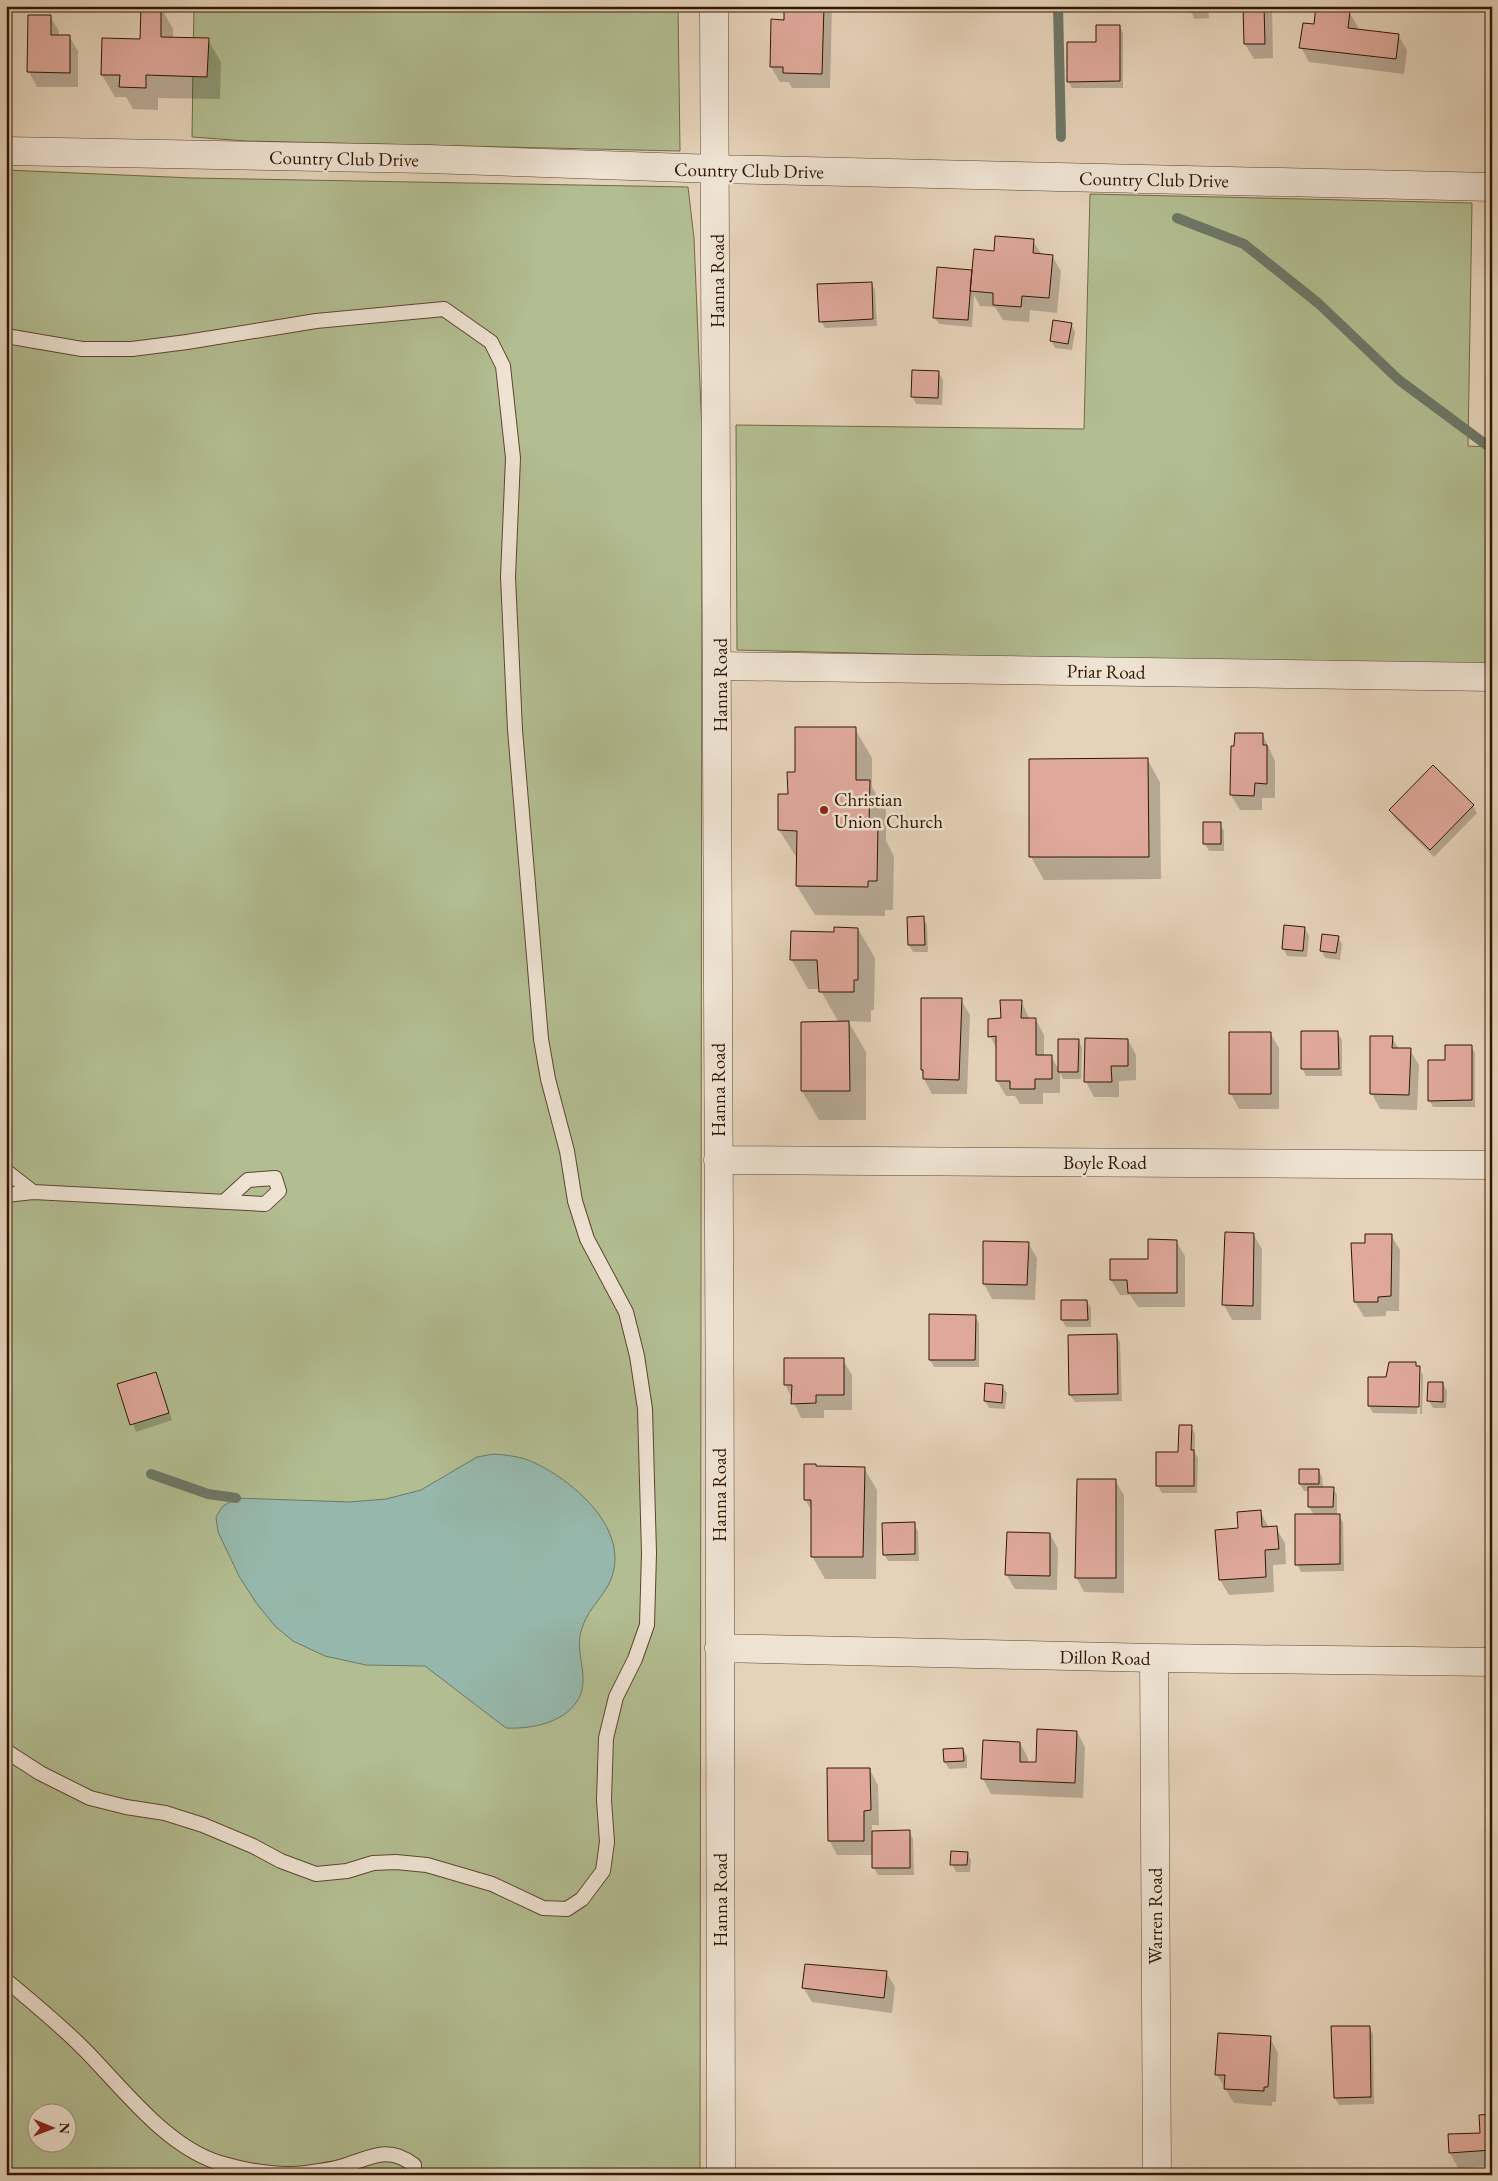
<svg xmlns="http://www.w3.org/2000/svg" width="1498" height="2181" viewBox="0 0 1498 2181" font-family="'EB Garamond',serif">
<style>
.green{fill:#b2bd91;stroke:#716a48;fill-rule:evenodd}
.water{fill:#96b8ac;stroke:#6d7867}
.shadow{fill:#0003;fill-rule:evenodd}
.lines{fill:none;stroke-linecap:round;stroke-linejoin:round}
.stream{stroke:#6d7867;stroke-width:10}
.building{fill:#dfa89b;stroke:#301700}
.service-casing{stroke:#5d462e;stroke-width:16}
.minor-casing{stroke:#5d462e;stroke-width:29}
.service{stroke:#eee2d2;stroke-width:14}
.minor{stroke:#eee2d2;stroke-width:28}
.poi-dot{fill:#8f2418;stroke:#eee2d2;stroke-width:2}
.labels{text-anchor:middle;stroke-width:5;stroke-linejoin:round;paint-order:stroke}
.street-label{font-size:19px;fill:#301700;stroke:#eee2d2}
.poi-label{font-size:19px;fill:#301700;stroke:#eee2d2;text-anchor:start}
</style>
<rect width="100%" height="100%" fill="#e5d2b9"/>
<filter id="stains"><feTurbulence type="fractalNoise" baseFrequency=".004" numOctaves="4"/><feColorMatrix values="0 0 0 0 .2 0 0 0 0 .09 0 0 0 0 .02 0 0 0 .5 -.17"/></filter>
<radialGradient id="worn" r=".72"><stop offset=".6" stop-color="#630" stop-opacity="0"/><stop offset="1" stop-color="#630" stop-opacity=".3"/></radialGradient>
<path class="green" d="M194 6H678L680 151 246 141 192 137Z
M6 170 192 178 688 187 694 238 702 433 700 2175H6ZM38 2114H68V2144H38Z
M1090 194 1472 203 1468 446 1492 447V669L737 650 736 425 1084 429Z"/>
<path class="water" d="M494 1454C505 1455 517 1456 528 1460 567 1476 623 1521 614 1569 610 1593 589 1605 582 1628 576 1645 582 1659 583 1676 586 1717 539 1730 506 1728L425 1666 366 1665 325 1656 293 1641 275 1626 257 1604 240 1578 218 1532 216 1517 222 1507 236 1498 350 1502 386 1499 421 1490 477 1457Z"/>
<path class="shadow" d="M160 6 173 29V39L208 40 221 62 220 99 158 98V110L133 109 126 97H115L102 75 141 40Z
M786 6H832L830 88H792L789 82H780L771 67 785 21Z
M1190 6H1208L1209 18 1194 19Z
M1244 6H1272L1273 58 1254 59 1245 44Z
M1349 12 1358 27V31L1398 35 1407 50 1404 74 1309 62 1301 47 1315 26Z
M29 16H50L59 31V36H69L78 51V87H37L29 72Z
M1119 26 1123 33V88H1072L1068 81 1097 43Z
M1033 241 1042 255 1052 256 1061 271 1057 313 1030 310 1029 322 1003 320 995 307 980 306 974 295 972 327 939 324 934 317 973 271 995 252Z
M871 283 875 290 877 326 825 328 821 321Z
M1071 324 1075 332 1072 350 1055 348 1051 340Z
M938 372 943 380 942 405 916 404 912 396Z
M855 729 872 758V787L886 811V841L894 856 893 910H885V916L815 915 797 886 798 860 779 830 789 796Z
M1263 735 1275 761V798H1262V810H1240L1231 795Z
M1147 759 1160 782 1161 879 1044 880 1031 857 1030 760Z
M1473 806 1477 813 1434 857 1394 817 1390 810Z
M1220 824 1224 831V851H1209L1205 844Z
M923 917 927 925 928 952H913L909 945 908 918Z
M1305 928 1309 936 1307 957 1287 956 1283 948Z
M858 929 875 958 874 1010H871V1022L848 1021 866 1052V1120H819L802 1091 839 1023 820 989H808L791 959 835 933Z
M1338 937 1342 944 1340 960 1325 958 1321 950Z
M961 1000 970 1015 967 1094H932L924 1079 922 1070Z
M1021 1001 1030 1020H1036L1044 1035V1056H1051L1059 1070 1078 1040 1082 1047 1081 1079H1063L1060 1073V1093H1043V1104H1020L1015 1096H1006L997 1081V1049L990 1036 1002 1019Z
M1270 1033 1279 1048V1109H1239L1231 1094V1034Z
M1338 1033 1342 1040V1076H1306L1302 1068Z
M1392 1038 1399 1049 1410 1050 1419 1065 1417 1110 1380 1109 1372 1094Z
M1128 1040 1136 1055V1080L1119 1081V1097H1094L1086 1082Z
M1471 1046 1475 1053V1107H1433L1429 1100 1446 1062Z
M1253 1234 1262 1249 1261 1320H1232L1224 1305Z
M1391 1235 1400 1250 1399 1311H1386V1316L1364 1317 1355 1302 1366 1245Z
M1176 1241 1185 1256V1307H1138L1130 1295H1120L1111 1280 1149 1260Z
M1028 1243 1037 1258 1035 1300 992 1299 984 1284Z
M1062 1301H1087L1091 1308V1327H1066L1062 1320Z
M975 1316 979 1323V1367H934L930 1360Z
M1116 1335 1120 1342 1122 1401 1075 1402 1070 1395Z
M843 1360 852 1375V1410H824V1418H801L785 1384Z
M1415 1363 1423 1375 1422 1414 1373 1413 1369 1406V1378H1387L1388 1368ZM1418 1370 1421 1372 1420 1414H1417Z
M155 1373 172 1420 136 1432 119 1385Z
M1429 1383H1443L1447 1391 1446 1408H1433L1429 1401Z
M1002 1386 1007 1393 1005 1409 989 1408 985 1401Z
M1191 1427 1195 1434V1453L1198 1458 1197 1493H1162L1158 1486 1179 1453Z
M817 1468H864L877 1490 876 1579H825L812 1556V1512L805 1499Z
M1300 1470H1318L1322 1477 1323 1488H1333L1337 1495V1515L1343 1522 1344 1571 1301 1572 1297 1564 1314 1515 1309 1507V1491H1304L1300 1484Z
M1115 1480 1124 1495V1593L1084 1592 1076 1577Z
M1260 1511 1269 1528H1276L1285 1543 1286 1564 1273 1565 1274 1592 1229 1595 1220 1580 1240 1530Z
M914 1524 918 1531 919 1561H888L884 1554Z
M1050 1534 1058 1549 1057 1590 1015 1589 1006 1574Z
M1077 1732 1085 1747 1083 1798 991 1794 983 1779 1020 1743 1028 1758V1763H1037Z
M963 1749 967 1756V1768L949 1769 945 1762Z
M870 1770 878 1785 879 1825H872V1832H909L913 1839 914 1875H878L874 1868V1855H837L829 1840Z
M967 1853 971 1860 970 1872H956L952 1864Z
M886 1972 895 1987 892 2013 812 2002 803 1987Z
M1369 2027 1373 2034 1374 2104 1339 2105 1335 2098Z
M1270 2038 1278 2053 1276 2102H1272V2106L1234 2103 1217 2075Z
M1492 2116V2166L1458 2168 1450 2153 1481 2135Z"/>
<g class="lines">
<path class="stream" d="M1058 6 1061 137
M1177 218 1244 244 1318 303 1399 380 1492 449
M151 1474 208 1494 236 1498"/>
</g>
<path class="building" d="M141 6H161V37L209 38 207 77 146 75V88L119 87 120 75H101L102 38 140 39Z
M784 6H824L822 74 783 73V67H770L771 19 784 20Z
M1189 6H1205L1206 11 1189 12Z
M1243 6H1264L1265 44H1244Z
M1316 6 1350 11 1348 28 1399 34 1396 59 1299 48 1303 23 1314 24Z
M28 15H51V35H70V73L27 72Z
M1096 25H1120V81L1067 82V42H1096Z
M995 236 1034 239 1033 253 1053 255 1049 298 1022 296 1021 307 993 305V293L970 291 974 249 994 251Z
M937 267 972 270 968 320 933 318Z
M872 282 873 319 819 322 817 284Z
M1053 320 1072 323 1068 344 1050 341Z
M912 370 939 371 938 398 911 397Z
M795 727H856V780H870L869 825H878L877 881H868V887L796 886 797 831 778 830V794H788L787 772H795Z
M1235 733H1263V745H1267V784L1255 783 1254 796 1230 795 1231 746H1234Z
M1148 758 1149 857H1029V759Z
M1433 765 1474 805 1430 850 1389 810Z
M1203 822H1221V844H1203Z
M924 916 925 945H908L907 917Z
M1284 925 1305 927 1303 951 1282 949Z
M834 927 858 928V980H854V992H819L817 960H790L791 931 834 932Z
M1322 934 1339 936 1336 953 1320 951Z
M921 998H962L959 1080 923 1079V1070H921Z
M1000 1000H1022L1021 1018H1036V1055H1052V1079H1035V1089H1010V1081H996V1036L988 1037V1019L1001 1018Z
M849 1021 850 1091H801V1022Z
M1301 1031H1338L1339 1069H1301Z
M1229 1032H1271V1094H1229Z
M1370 1036H1393L1392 1048H1411L1409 1095 1370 1094Z
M1085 1038 1128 1039V1066H1111L1112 1082H1084Z
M1058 1039H1079L1078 1072H1058Z
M1445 1045H1472V1100L1428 1101V1060H1445Z
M1225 1232 1254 1233 1253 1306 1222 1305Z
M1365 1234H1392L1391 1296 1378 1297V1302H1354L1351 1243H1365Z
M1148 1239 1177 1240V1293H1128L1127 1280H1110V1259H1148Z
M983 1241 1029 1242 1027 1285 983 1284Z
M1061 1300H1087L1088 1320H1061Z
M929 1314 976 1315 975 1360H929Z
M1117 1334 1118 1394 1069 1395 1068 1335Z
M784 1358H844V1395H816V1403L791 1404 792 1385H784Z
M1389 1362H1416V1366H1420L1419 1407 1368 1406V1377H1386Z
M156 1372 169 1413 130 1425 117 1384Z
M1428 1382H1443V1402L1427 1401Z
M985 1383 1003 1385 1002 1403 984 1401Z
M1179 1425H1192L1191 1450H1194V1486H1156V1452H1178Z
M804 1464H816V1466L865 1467 863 1557H811V1500H804Z
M1299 1469H1319V1484H1299Z
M1077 1479H1116V1578H1075Z
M1308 1487H1334L1333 1507H1308Z
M1261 1510 1262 1527 1277 1526 1279 1549 1265 1550 1266 1577 1219 1580 1215 1530 1238 1528 1237 1512Z
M1295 1514H1340V1564L1295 1565Z
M915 1522V1554L883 1555 882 1523Z
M1007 1532 1050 1533V1576L1005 1575Z
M1037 1729 1077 1731 1075 1783 981 1779 983 1740 1020 1742V1762H1036Z
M963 1748 964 1761 944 1762 943 1749Z
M827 1768H870L871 1810 864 1811V1841H828Z
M910 1830V1868H872V1831Z
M951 1851 968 1852 967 1865H950Z
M805 1964 887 1971 884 1998 802 1988Z
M1331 2026H1370L1371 2097 1334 2098Z
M1218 2033 1271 2036 1268 2087H1264V2091L1224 2089 1225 2075H1215Z
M1492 2114V2150L1449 2153 1448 2134 1480 2133 1479 2115Z"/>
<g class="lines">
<g class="service-casing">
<path id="service" d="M6 336 82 349H132L187 342 316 321 444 309 491 342 503 366 513 458 508 577 515 730 541 1039 548 1079 567 1151 575 1201 587 1239 626 1312 637 1356 645 1409 649 1553 647 1625 635 1659 616 1697 606 1738 604 1800 607 1842 603 1871 582 1899 567 1909 543 1908 492 1884 427 1865 396 1862 373 1863 347 1871 316 1874 281 1861 253 1846 203 1825 165 1813 126 1807 90 1798 40 1773 6 1751
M6 1171 33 1192 265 1204 279 1191 275 1178 248 1180 225 1201
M6 1195 33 1192
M6 1980C32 2002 59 2024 83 2048 122 2087 166 2147 220 2163 247 2171 278 2176 306 2173 317 2171 330 2170 340 2167 369 2159 386 2144 414 2165V2175"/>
</g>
<g class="minor-casing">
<path id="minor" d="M714 6C722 729 718 1452 721 2175
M6 151 428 159 716 169 1492 187
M720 666 1492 677
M718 1160 1492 1165
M719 1648 1154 1658 1492 1662
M1154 1658 1157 2175"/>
</g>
<use href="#service" class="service"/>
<use href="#minor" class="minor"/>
</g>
<circle class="poi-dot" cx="824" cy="810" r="5"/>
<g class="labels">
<g class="street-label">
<text transform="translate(344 158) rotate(1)" y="7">Country Club Drive</text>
<text transform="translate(749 170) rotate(1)" y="7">Country Club Drive</text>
<text transform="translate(1154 179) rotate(1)" y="7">Country Club Drive</text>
<text transform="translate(717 281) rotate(-90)" y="7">Hanna Road</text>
<text transform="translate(1106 671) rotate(1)" y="7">Priar Road</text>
<text transform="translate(720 685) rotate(-90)" y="7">Hanna Road</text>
<text transform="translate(718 1090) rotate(-90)" y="7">Hanna Road</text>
<text x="1105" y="1169">Boyle Road</text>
<text transform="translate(719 1495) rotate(-90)" y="7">Hanna Road</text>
<text transform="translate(1105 1657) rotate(1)" y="7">Dillon Road</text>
<text transform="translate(720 1900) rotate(-90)" y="7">Hanna Road</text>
<text transform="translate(1155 1916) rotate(-90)" y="7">Warren Road</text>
</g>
<g class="poi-label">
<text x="834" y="806">Christian<tspan x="834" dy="22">Union Church</tspan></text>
</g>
</g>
<rect width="1498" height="2181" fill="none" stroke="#e5d2b9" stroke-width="25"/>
<rect x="8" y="8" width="1483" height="2166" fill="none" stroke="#301700" stroke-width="2.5"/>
<rect x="12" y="12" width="1473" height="2156" fill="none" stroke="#301700"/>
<g transform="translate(52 2128) rotate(91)"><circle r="24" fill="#eee2d2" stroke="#a2917e"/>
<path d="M0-4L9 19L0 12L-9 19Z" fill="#8f2418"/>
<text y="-8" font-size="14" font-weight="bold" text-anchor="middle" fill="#301700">N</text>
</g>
<rect width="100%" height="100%" filter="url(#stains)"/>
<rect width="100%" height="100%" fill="url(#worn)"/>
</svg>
